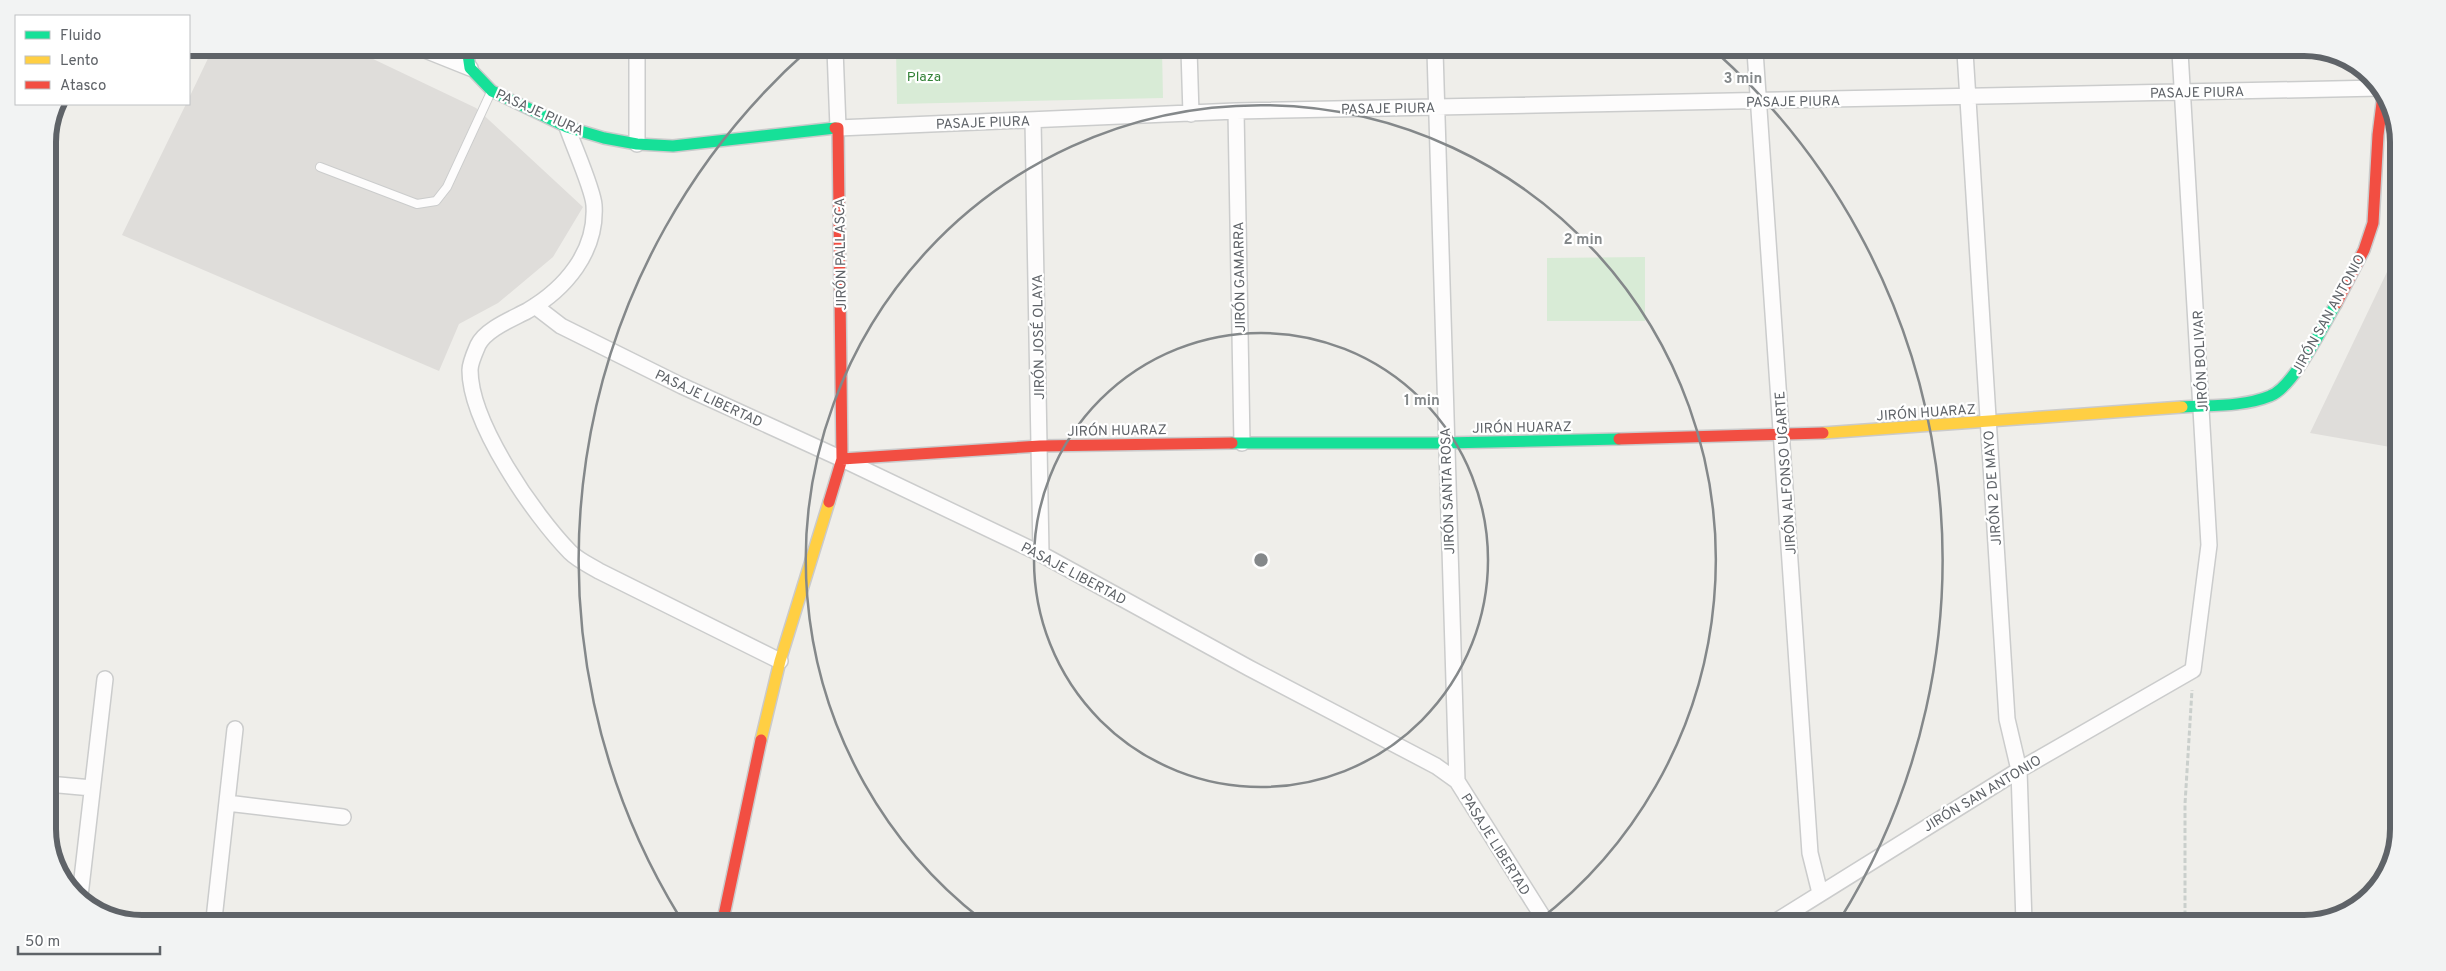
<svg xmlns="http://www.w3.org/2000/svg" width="2446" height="971" viewBox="0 0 2446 971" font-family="Overpass,sans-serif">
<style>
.industrial{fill:#dfddda}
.green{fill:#d8ebd6}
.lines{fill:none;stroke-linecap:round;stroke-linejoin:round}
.lane-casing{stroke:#cbcccc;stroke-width:10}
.street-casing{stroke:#cbcccc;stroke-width:18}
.fast-casing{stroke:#cacacb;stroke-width:14}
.slow-casing{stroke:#cacacb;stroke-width:14}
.jam-casing{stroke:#cacacb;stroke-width:14}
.path{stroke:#cacfcc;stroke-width:3;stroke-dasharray:5 2.5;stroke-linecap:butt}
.lane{stroke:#fdfcfc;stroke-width:8}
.street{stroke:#fdfcfc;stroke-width:15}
.fast{stroke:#16e098;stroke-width:11}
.slow{stroke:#ffcf43;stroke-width:11}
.jam{stroke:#f24e42;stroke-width:11}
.ring{fill:none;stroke:#84888a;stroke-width:2.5}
.labels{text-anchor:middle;stroke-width:4.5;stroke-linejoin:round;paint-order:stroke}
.park-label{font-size:14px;fill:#348238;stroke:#fff}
.street-label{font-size:14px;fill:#5f6368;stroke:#fff}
.rim{fill:none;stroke:#5f6368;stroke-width:6}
.centre{fill:#84888a;stroke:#fff;stroke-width:2.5}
.ring-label{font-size:15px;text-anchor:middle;font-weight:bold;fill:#84888a;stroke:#fff;stroke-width:4.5;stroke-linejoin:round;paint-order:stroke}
</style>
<rect width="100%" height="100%" fill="#efeeea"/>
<path class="industrial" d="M213 48H350L476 108 583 207 553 257 498 303 459 324 439 371 122 235 186 104H189V98Z
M2397 251 2396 448 2310 433Z"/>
<path class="green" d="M896 49 1162 50 1163 98 897 104Z
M1645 257V321H1547V258Z"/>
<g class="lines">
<g class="lane-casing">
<path id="lane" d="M320 167 417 204 436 201 447 187 491 92"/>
</g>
<g class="street-casing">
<path id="street" d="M420 48 470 68
M637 49V144
M835 49 838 128 1236 111 2380 88
M1189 50 1191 114
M1435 51 1457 781
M1755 51 1810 853 1820 893
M1965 52 2007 719 2019 770 2024 923
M1236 111 1242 443
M1033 120 1041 554
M567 127C573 145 593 189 594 205 597 252 565 289 527 311 512 319 486 329 478 345 475 352 470 363 470 370 470 423 534 515 570 552 578 560 589 565 599 571L780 661
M535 306 561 326 682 386 842 459 1041 554 1249 668 1436 766 1457 781 1546 922
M48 784 92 788
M227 803 343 817
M80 896 105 679
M214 919 235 729
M1775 922 2019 770 2193 670 2209 545 2180 52"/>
</g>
<g class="fast-casing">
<path id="fast" d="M467 48 470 68 492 91 567 127 604 138 637 144 673 146 835 128
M2182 407C2210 405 2243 407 2270 396 2294 387 2322 327 2336 304
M1232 443H1445L1619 439"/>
</g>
<g class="slow-casing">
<path id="slow" d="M1823 433 2182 407
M761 740 780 661 829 502"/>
</g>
<g class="jam-casing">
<path id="jam" d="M2336 304 2364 250 2373 223 2378 135 2383 95
M1619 439 1823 433
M842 459 1040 446 1232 443
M829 502 842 459 838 128H835
M723 920 761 740"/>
</g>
<path class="path" d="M2185 923V804L2192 690"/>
<use href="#lane" class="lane"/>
<use href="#street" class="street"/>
<use href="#fast" class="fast"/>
<use href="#slow" class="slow"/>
<use href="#jam" class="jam"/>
</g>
<g class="ring">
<circle cx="1261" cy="560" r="227"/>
<path d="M981 919A455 455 0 1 1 1538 921"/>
<path d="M679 916A682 682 0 0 1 809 49M1717 53A682 682 0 0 1 1839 921"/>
</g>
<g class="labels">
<g class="park-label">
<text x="924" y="81">Plaza</text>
</g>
<g class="street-label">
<text transform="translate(2197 92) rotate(-1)" y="5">PASAJE PIURA</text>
<text transform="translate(1793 101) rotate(-1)" y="5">PASAJE PIURA</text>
<text transform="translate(1388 108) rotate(-1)" y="5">PASAJE PIURA</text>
<text transform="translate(540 112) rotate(24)" y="5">PASAJE PIURA</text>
<text transform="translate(983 122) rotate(-2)" y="5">PASAJE PIURA</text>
<text transform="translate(840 254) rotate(-91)" y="5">JIRÓN PALLASCA</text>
<text transform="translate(1239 277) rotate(-91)" y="5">JIRÓN GAMARRA</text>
<text transform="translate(2328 314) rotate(-61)" y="5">JIRÓN SAN ANTONIO</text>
<text transform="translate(1038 337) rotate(-91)" y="5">JIRÓN JOSÉ OLAYA</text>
<text transform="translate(2200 361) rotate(-93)" y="5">JIRÓN BOLIVAR</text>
<text transform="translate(709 398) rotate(25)" y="5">PASAJE LIBERTAD</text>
<text transform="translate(1926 412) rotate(-4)" y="5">JIRÓN HUARAZ</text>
<text transform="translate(1522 427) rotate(-1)" y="5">JIRÓN HUARAZ</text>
<text transform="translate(1117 430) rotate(-1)" y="5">JIRÓN HUARAZ</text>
<text transform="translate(1785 473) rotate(-94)" y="5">JIRÓN ALFONSO UGARTE</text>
<text transform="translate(1992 488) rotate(-94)" y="5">JIRÓN 2 DE MAYO</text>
<text transform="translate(1447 491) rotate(-92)" y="5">JIRÓN SANTA ROSA</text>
<text transform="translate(1074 573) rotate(28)" y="5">PASAJE LIBERTAD</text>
<text transform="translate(1982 793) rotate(-31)" y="5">JIRÓN SAN ANTONIO</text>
<text transform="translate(1496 844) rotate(58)" y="5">PASAJE LIBERTAD</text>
</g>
</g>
<path d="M0 0H2446V971H0ZM142 56H2304A86 86 0 0 1 2390 142V829A86 86 0 0 1 2304 915H142A86 86 0 0 1 56 829V142A86 86 0 0 1 142 56Z" fill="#f2f3f3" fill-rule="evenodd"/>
<path class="rim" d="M142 56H2304A86 86 0 0 1 2390 142V829A86 86 0 0 1 2304 915H142A86 86 0 0 1 56 829V142A86 86 0 0 1 142 56Z"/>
<circle cx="1261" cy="560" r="8" class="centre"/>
<g class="ring-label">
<text x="1743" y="83">3 min</text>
<text x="1583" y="244">2 min</text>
<text x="1422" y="405">1 min</text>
</g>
<rect x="15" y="15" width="175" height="90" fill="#ffffff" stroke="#bfc1c3"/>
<rect x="25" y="31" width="25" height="8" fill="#16e098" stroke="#bfc1c3"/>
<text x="60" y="40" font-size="15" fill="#5f6368">Fluido</text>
<rect x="25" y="56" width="25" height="8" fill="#ffcf43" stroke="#bfc1c3"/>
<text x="60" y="65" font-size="15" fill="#5f6368">Lento</text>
<rect x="25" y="81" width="25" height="8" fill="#f24e42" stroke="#bfc1c3"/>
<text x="60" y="90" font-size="15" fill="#5f6368">Atasco</text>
<path d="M18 946v8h142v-8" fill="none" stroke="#5f6368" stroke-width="2.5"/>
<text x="25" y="946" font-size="15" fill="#5f6368" stroke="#ffffff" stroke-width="4" paint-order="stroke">50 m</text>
</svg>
